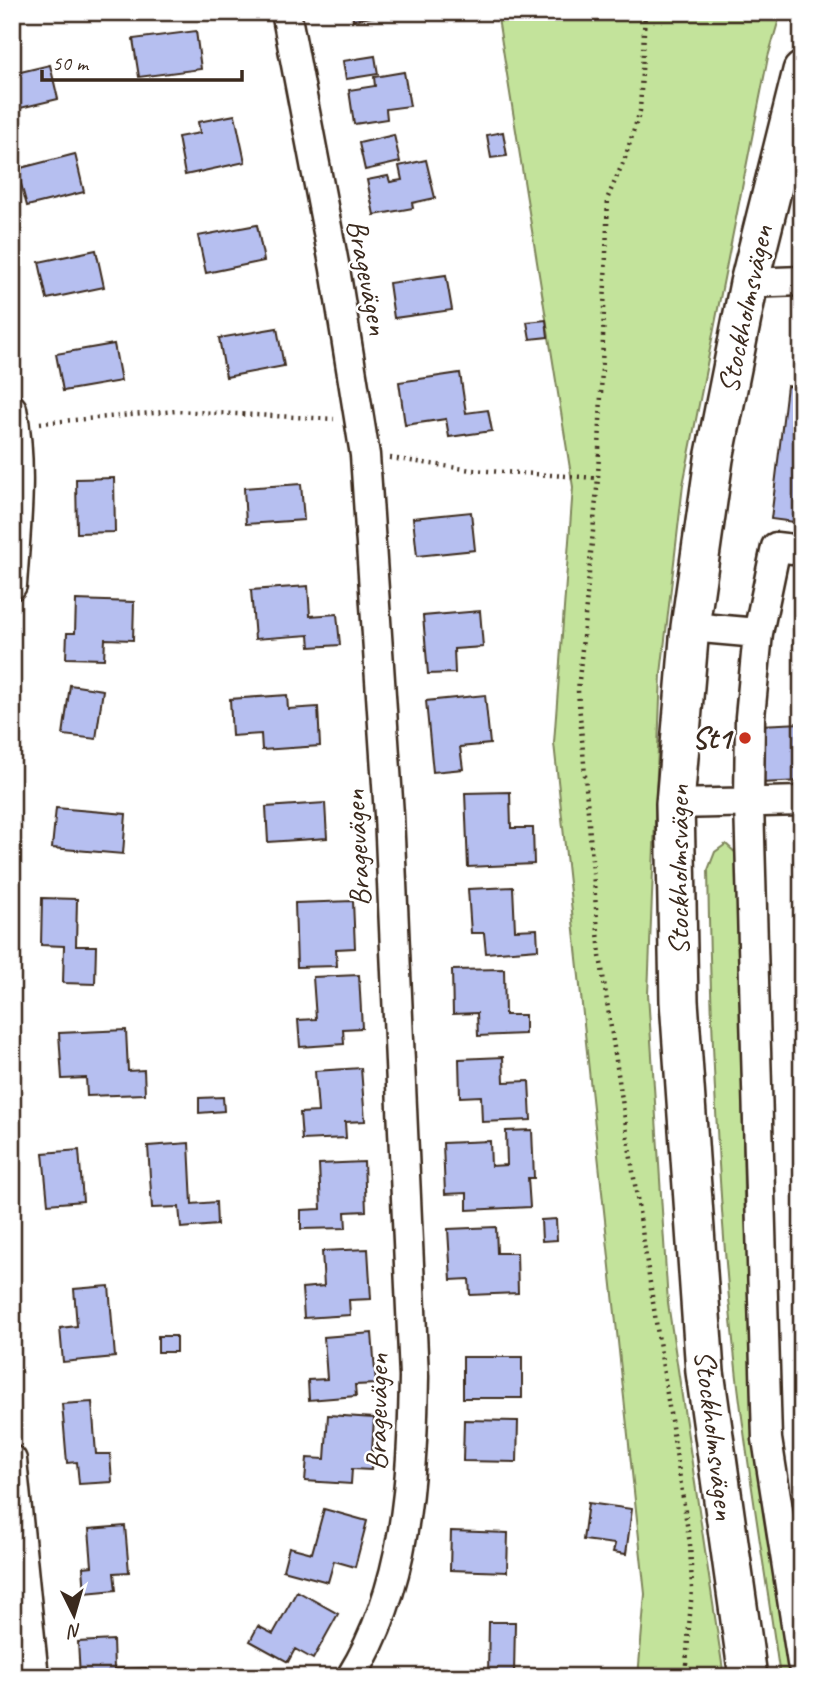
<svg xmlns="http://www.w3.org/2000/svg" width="814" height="1689" viewBox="0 0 814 1689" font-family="Caveat,sans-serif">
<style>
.green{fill:#c3e39b;stroke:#7f865c;stroke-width:2}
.building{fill:#b6bff0;stroke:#3b2a1e;stroke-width:2}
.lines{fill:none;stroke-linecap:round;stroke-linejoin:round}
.minor-casing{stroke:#3b2a1e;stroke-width:33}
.major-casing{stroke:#3b2a1e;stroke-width:42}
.path{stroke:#3b2a1e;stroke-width:4.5;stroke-dasharray:2 5;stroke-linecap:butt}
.minor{stroke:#fff;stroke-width:28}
.major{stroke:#fff;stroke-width:37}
.poi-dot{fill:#c8321e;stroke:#fff;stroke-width:2.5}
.labels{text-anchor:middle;stroke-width:5;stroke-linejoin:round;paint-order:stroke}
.street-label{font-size:30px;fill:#3b2a1e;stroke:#fff}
.poi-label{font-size:30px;font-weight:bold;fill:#3b2a1e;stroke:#fff;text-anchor:end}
</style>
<rect width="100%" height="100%" fill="#fff"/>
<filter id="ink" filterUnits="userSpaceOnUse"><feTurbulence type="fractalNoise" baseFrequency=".0143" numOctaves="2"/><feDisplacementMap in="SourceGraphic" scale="14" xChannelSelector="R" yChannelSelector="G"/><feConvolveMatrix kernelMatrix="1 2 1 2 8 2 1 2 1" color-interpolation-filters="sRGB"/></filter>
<g filter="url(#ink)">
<path class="green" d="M497 12H781L768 57 683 485 661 674 648 994 668 1303 724 1677H638L645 1594 554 743 573 487Z
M726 844 739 856 744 1198 758 1427 794 1677H780C766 1577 749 1478 737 1378 718 1209 711 1040 708 870L715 852Z"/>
<path class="building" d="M352 12H400L353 20Z
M196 31 201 69 139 77 133 39Z
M375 56 378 74 346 79 343 61Z
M50 65 58 99 12 110V74Z
M404 72 410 106 386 109 387 119 354 124 349 90 375 86 374 77Z
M235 115 245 162 185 175 178 137 200 133 198 122Z
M503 132 507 156 491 158 487 135Z
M394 135 400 162 365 170 359 143Z
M75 154 84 192 27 206 17 169Z
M426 160 435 198 412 203 413 208 374 215 367 180 388 176 390 182 402 180 399 166Z
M257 225 264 261 206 273 198 236Z
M96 250 104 287 47 299 39 262Z
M446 275 452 310 394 318 389 283Z
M546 320 548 337 530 339 527 322Z
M277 328 284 366 226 377 219 338Z
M114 344 121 381 63 391 56 354Z
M460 373 466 413 488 410 492 431 449 437 446 419 405 425 399 382Z
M787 386 802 388V523L771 519Z
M114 478 115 532 77 533 76 479Z
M301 484 304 520 246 524 244 488Z
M471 512 475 550 417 556 413 518Z
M308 586 310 616 337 614 340 645 310 647 309 635 255 639 251 590Z
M76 600 134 602 133 640 105 639 104 659 66 658 67 633H75Z
M480 611 483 647 454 649 455 673 428 674 423 616Z
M70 685 103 690 96 739 63 735Z
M287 695 288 709 318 707 320 746 262 750 261 734 232 736 230 699Z
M485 695 490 744 460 747 463 769 433 772 426 701Z
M802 723V781L761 783 759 725Z
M510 792 511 828H533L534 864 468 867 465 793Z
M325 803 327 838 268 842 266 807Z
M56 808 126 814 123 854 52 848Z
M513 887 515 930 537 929 538 949 486 953 484 933H471L468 889Z
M42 898 77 899 76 946H96L95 984 63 983 64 946 41 945Z
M353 901 355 948 336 949 337 966 297 967 295 903Z
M504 969 505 1015H525V1034L478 1036 477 1013 453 1014 452 970Z
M359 975 362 1028 343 1029 344 1044 300 1047 298 1020 316 1019 313 977Z
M126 1030 128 1071 144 1070 145 1094 87 1096 86 1078 62 1079 59 1033Z
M503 1057 504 1082 529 1081 531 1120 482 1122 481 1096 460 1097 459 1059Z
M361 1068 365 1121 345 1122 346 1138 302 1140 300 1113 318 1112 315 1071Z
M223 1097 224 1111 199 1113V1098Z
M532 1130 534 1178H528L530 1207 467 1210V1193L445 1194 443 1143 490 1141 491 1166 507 1165 506 1131Z
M189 1143 192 1204 216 1202 217 1225 181 1228 179 1207 152 1208 148 1146Z
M79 1150 83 1201 48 1204 43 1153Z
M364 1162 366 1211 345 1212 346 1228 301 1229V1210L321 1209 319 1164Z
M556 1219 557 1240 542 1241 541 1220Z
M496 1227 497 1253H517L518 1293 470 1295 469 1279 451 1280 448 1229Z
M368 1249 371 1299 349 1300 350 1315 304 1318 302 1288 324 1286 322 1251Z
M109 1286 115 1357 63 1362 60 1328 77 1326 74 1289Z
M372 1333 376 1384 355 1385 356 1396 309 1400 308 1380 327 1379 324 1337Z
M158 1336H176V1352H158Z
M463 1357H522V1398H463Z
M92 1402 96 1454H110L112 1482 79 1484 77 1462 67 1463 62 1404Z
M328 1415 374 1418 371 1470 352 1469 351 1484 305 1481 307 1458 325 1459Z
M464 1420 518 1421 517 1462 463 1461Z
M588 1503 632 1509 626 1554 613 1552 615 1544 583 1540Z
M324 1509 367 1521 355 1567 334 1561 328 1582 283 1570 289 1547 312 1553Z
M125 1526 129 1572 114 1573 116 1590 85 1593 83 1567 92 1566 89 1529Z
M451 1531 508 1533 507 1572 450 1570Z
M297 1591 338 1614 313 1659 295 1649 288 1662 250 1641 258 1626 273 1634Z
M489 1622H515L514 1675H488Z
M113 1640 114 1669 146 1668V1677H80L78 1642Z"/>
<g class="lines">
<g class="minor-casing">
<path id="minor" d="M286 12 335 269 365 455 389 815 414 1377C412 1481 407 1586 351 1677
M749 283 802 281
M12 409C23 466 16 527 12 585
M690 627 758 633 750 717 749 803 767 1439 802 1663
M758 633 776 547 802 550
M675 804 802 801
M12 1460 34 1677"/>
</g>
<g class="major-casing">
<path id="major" d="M748 1677 705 1372 679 1001 675 804 690 627 714 459 749 283 802 71"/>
</g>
<path class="path" d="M645 12 640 111 625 158 608 197 598 478 578 691 600 956 690 1544 692 1589 685 1677
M40 423 176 411 334 419
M390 458 472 470 598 478"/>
<use href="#minor" class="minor"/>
<use href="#major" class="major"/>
</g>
</g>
<circle class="poi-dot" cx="745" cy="738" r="7"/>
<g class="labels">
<g class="street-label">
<text transform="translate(368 277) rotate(79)" y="10">Bragevägen</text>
<text transform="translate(745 309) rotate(-78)" y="10">Stockholmsvägen</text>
<text transform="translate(357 848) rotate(-93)" y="10">Bragevägen</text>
<text transform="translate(678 870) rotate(-90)" y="10">Stockholmsvägen</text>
<text transform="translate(377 1412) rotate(-89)" y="10">Bragevägen</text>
<text transform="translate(715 1435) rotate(83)" y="10">Stockholmsvägen</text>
</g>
<g class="poi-label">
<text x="731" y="748">St1</text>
</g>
</g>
<rect width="814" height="1689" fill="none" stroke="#fff" stroke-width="42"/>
<rect x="21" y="21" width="772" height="1647" fill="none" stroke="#3b2a1e" stroke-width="2.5" filter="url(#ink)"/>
<g transform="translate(74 1615) rotate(175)" stroke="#ffffff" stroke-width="5" paint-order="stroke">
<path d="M0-5L12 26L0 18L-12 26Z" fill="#3b2a1e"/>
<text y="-10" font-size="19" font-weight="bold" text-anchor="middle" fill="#3b2a1e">N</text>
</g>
<path d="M42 70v10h200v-10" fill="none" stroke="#3b2a1e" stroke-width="3.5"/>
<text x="52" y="70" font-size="21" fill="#3b2a1e" stroke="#ffffff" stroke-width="5" paint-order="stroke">50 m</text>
</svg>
